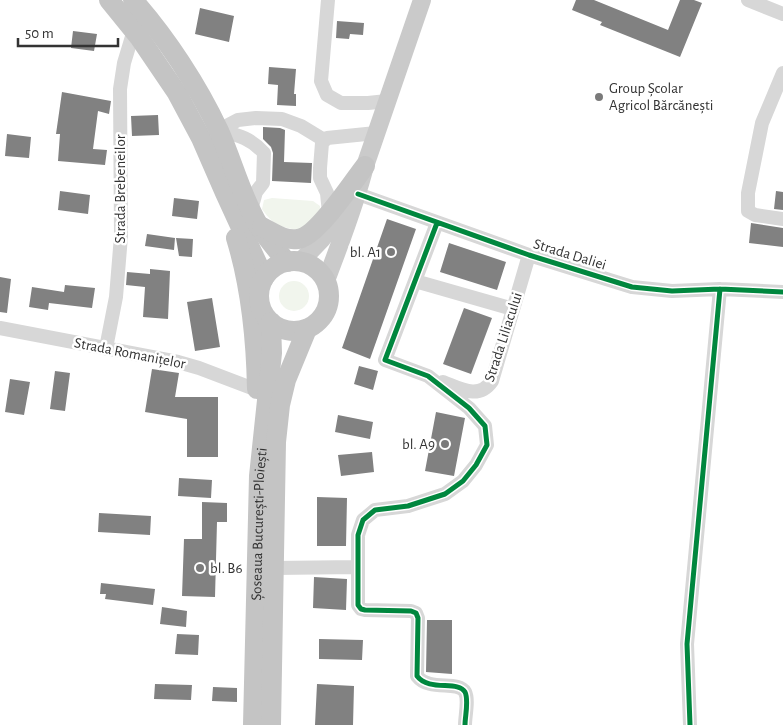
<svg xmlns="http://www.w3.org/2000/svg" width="783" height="725" viewBox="0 0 783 725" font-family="'Alegreya Sans',sans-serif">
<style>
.green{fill:#f1f5ed}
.building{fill:#818181}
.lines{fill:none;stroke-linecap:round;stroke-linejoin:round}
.minor{stroke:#d7d7d7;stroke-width:14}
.major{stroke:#cacaca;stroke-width:18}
.highway{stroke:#c4c4c4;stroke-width:20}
.cycleway-casing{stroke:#fff;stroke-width:8}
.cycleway{stroke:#00873e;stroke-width:5}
.poi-dot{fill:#7a7a7a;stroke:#fff;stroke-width:2}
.labels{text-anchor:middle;stroke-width:5;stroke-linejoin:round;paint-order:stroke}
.poi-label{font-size:15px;fill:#333;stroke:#fff;text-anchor:start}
.street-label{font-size:15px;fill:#333;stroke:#fff}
</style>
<rect width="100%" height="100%" fill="#fff"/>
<path class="green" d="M272 198 313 201 320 206V215L299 230C279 227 273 225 262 209L264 200Z
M279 296a15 15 0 1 1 30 0a15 15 0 1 1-30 0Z"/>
<path class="building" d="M576 0H594L668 30 680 0H694L702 3 680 57 600 25 602 22 572 10Z
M200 8 234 16 229 42 195 34Z
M337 21 364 23 363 35 350 34 349 39 336 38Z
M73 31 97 34 94 51 71 48Z
M269 67 296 69 294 94H296V106L277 105 278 85 268 84Z
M62 92 111 101 109 114 98 111 93 149 107 150 105 165 58 161 60 134H56Z
M158 115 159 135 132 136 131 116Z
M263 127 280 128 285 130 284 162 312 163 311 183 272 181 273 153 271 147 263 139Z
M7 134 31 137 29 158 5 156Z
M60 191 90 195 88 214 58 210Z
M776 191 783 192V210L774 209Z
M174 198 199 201 197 219 172 216Z
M387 219 416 229 370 359 342 348Z
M751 223 783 228V247L749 243Z
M147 234 175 238 174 250 145 246Z
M176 238 193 239 192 257 179 256Z
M449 243 506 262 497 290 440 272Z
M150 269 170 271 168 319 143 317 145 287 126 285 127 272 150 274Z
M0 277 11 279 7 313 0 312Z
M65 285 95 288 92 308 49 303 48 310 29 307 32 287 64 292Z
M212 298 220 347 195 351 187 302Z
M464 308 492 318 471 374 443 364Z
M359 366 378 371 373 390 354 384Z
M152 369 179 373 175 397H218V457H187V419L145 412Z
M55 371 70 373 65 411 50 409Z
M10 379 30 382 24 415 5 412Z
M436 412 465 418 454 476 425 471Z
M338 415 373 422 370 439 335 432Z
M372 452 374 472 341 476 338 455Z
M179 478 212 480 211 498 178 496Z
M317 497 347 498 346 546H317Z
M202 502 227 503V522H217L215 597 182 596 184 539H202Z
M99 513 151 516 150 535 98 532Z
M314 577 347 579 346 610 313 608Z
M101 583 155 589 153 605 105 599 106 594H100Z
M162 607 187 611 186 627 160 624Z
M427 620H452V674L426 672Z
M177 634 199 635 198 655 175 654Z
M319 639 363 640 362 660 319 659Z
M155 684 192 685 191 700 154 699Z
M317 684 354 686 353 725H315Z
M213 687 237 688V702L212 701Z"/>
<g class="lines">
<path class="minor" d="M328 0 321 81 327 95 341 103H368L387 101
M748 0 783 14
M783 73 762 123 748 193V211L755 215 783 219
M219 130 238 120 256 118 282 119 301 126 324 140
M219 130C237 135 251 138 264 153L263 183 256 192 251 210
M358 194 529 255 632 287 672 291 720 289 783 292
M329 213 327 193 320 178V168L322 143 327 138 376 133
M437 223 385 360 428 376 469 408 485 426 487 445 476 465 463 481 445 494 408 506 375 510 363 520 358 535V605L361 609 365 610 411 611 416 613 418 618 417 676C429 692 458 680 465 692 469 700 465 716 465 725
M415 281 513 309
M0 328 178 362 199 368 257 390
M106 348 116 297 121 236 120 89 124 63 134 30
M443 382C461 389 479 400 492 381L529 255
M274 568 358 567
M690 725 687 644 720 289"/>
<path class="major" d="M300 262 322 239 341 208
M326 281C340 243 355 206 365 166L422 0"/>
<g class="highway">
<path d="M109 0 139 37 177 93 201 138 225 193 264 278"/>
<path d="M133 0C166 37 198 86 219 131 233 162 241 196 259 226 267 239 277 250 287 262"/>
<path d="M262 227C274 233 284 241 298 239 317 237 352 183 365 166"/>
<path d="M236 238C251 287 256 338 257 389"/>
<circle cx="294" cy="296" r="35"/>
<path id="s1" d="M253 725 259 476 272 353 271 322"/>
<path d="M271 725 276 442 280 405 286 380 307 329"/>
</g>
<g class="cycleway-casing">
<path id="cycleway" d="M358 194 529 255 632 287 672 291 720 289 783 292
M437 223 385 360 428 376 469 408 485 426 487 445 476 465 463 481 445 494 408 506 375 510 363 520 358 535V605L361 609 365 610 411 611 416 613 418 618 417 676C429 692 458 680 465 692 469 700 465 716 465 725
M690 725 687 644 720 289"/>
</g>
<use href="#cycleway" class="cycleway"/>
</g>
<g class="poi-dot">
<circle cx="599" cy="97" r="5"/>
<circle cx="391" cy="252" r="5"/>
<circle cx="445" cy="444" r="5"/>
<circle cx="200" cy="568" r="5"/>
</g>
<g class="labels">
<g class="poi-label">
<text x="609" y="93">Group Școlar<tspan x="609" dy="17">Agricol Bărcănești</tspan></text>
<text x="381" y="257" text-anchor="end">bl. A1</text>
<text x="435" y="449" text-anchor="end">bl. A9</text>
<text x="210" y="573">bl. B6</text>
</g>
<g class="street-label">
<text transform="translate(120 189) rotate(-90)" y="5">Strada Brebeneilor</text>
<text transform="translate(570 254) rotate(17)" y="5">Strada Daliei</text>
<text transform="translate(503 337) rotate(-72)" y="5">Strada Liliacului</text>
<text transform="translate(130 353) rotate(11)" y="5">Strada Romanițelor</text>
<text dy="5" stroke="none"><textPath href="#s1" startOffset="201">Șoseaua București-Ploiești</textPath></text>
</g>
</g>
<path d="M18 38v8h100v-8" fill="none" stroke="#333333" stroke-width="2.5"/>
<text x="25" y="38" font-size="15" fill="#333333" stroke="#ffffff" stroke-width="4" paint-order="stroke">50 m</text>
</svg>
